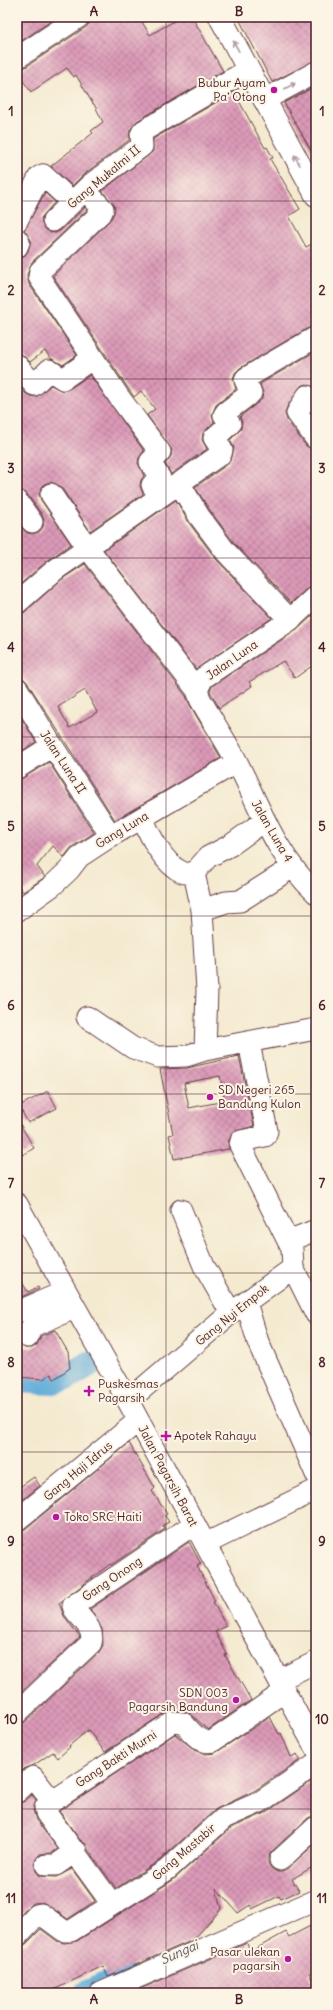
<svg xmlns="http://www.w3.org/2000/svg" width="333" height="2010" viewBox="0 0 333 2010" font-family="Delius,sans-serif">
<style>
.lines{fill:none;stroke-linecap:round;stroke-linejoin:round}
.river{stroke:#5fabd8;stroke-width:26}
.building{fill:url(#building-cross-hatch);fill-rule:evenodd}
.minor-casing{stroke:#643d44;stroke-width:23}
.major-casing{stroke:#643d44;stroke-width:24}
.minor{stroke:#fff;stroke-width:21}
.major{stroke:#fff;stroke-width:22}
.oneway{stroke:#ae9aa0}
.grid{fill:none;stroke:#4a1f2b;stroke-width:1;stroke-opacity:0.55}
.poi-dot{fill:#b5179e;stroke:#fcf5e5;stroke-width:1.5}
.labels{text-anchor:middle;stroke-width:4;stroke-linejoin:round;paint-order:stroke}
.poi-label{font-size:12px;fill:#4a1f2b;stroke:#fcf5e5;text-anchor:start}
.street-label{font-size:12px;fill:#4a1f2b;stroke:#fcf5e5}
.water-label{font-size:13px;font-style:italic;fill:#525770;stroke:#fcf5e5}
.neatline{fill:none;stroke:#4a1f2b;stroke-width:1.5}
.grid-label{font-size:13px;text-anchor:middle;font-weight:bold;fill:#4a1f2b}
</style>
<defs>
<pattern id="building-cross-hatch" width="8" height="8" patternUnits="userSpaceOnUse"><rect width="8" height="8" fill="#dc9ab8"/><path d="M0 0l8 8M0 8l8-8" fill="none" stroke="#b47d96"/></pattern>
</defs>
<rect width="100%" height="100%" fill="#fcf5e5"/>
<filter id="ink" filterUnits="userSpaceOnUse"><feTurbulence type="fractalNoise" baseFrequency=".025" numOctaves="2"/><feDisplacementMap in="SourceGraphic" scale="8" xChannelSelector="R" yChannelSelector="G"/><feConvolveMatrix kernelMatrix="1 2 1 2 8 2 1 2 1" color-interpolation-filters="sRGB"/></filter>
<filter id="wash" filterUnits="userSpaceOnUse"><feTurbulence type="fractalNoise" baseFrequency=".012" numOctaves="4" result="noise"/><feDisplacementMap in="SourceGraphic" scale="16" xChannelSelector="R" yChannelSelector="G"/><feGaussianBlur stdDeviation="0.9" result="paint"/><feColorMatrix in="noise" values="0 0 0 0 0 0 0 0 0 0 0 0 0 0 0 0 0 1.4 0 .05"/><feComposite in="paint" operator="in"/></filter>
<g filter="url(#wash)">
<rect width="100%" height="100%" fill="#f4ead0"/>
<g class="lines">
<path class="river" d="M17 1380 50 1382 67 1377 89 1364
M87 1993 124 1977"/>
</g>
<g id="blocks">
<path class="building" d="M17 17H57L17 44Z
M91 17H139L150 35 181 17H192L223 71 137 121 130 130 129 140 83 175 72 186 51 166 93 133 91 131 103 122 94 104H93L76 75 74 77 67 68 31 92 21 78 17 81V70L24 68 86 27 90 23Z
M238 17H316V60L272 82Z
M316 86V159L284 103Z
M234 92 265 148 267 147 273 158 270 159 300 209 289 216 295 227 306 247 316 242V325L310 327 240 368 235 373 233 379 236 389 216 405 212 415 214 422 203 433 202 440 207 449 171 474 165 464 171 456 172 450 147 415 155 409 141 391 134 397 53 276 110 220 114 213 115 206 102 191 149 155 153 151V139Z
M45 193 55 202 41 218 42 224 49 232 56 233 61 230 85 207 87 210 32 262 27 275 29 284 77 355 63 365 52 359 45 351 30 362 21 354 17 353V259L24 257 28 251 31 240 24 230Z
M316 351V388L307 384 301 386 287 407 285 413 287 420 306 446 316 451V584L308 587 291 603 235 544 209 509 195 487 228 464 232 457 234 448 230 440 241 429 242 422 240 417 262 399 263 393 260 384Z
M90 375 144 451 139 458 138 463 144 476 141 480 140 486 143 494 90 531 61 487 51 482 44 484 39 494 41 500 71 544 47 561 17 587V522L27 533 33 534 39 532 43 527 44 521 42 515 27 494 17 489V384L25 393 30 396 36 397 51 385 63 391 69 389Z
M176 500 189 523 216 559 272 618 196 669 104 550Z
M85 564 186 696 190 705 221 758 115 820 27 682 22 677 17 676V615L25 612 62 579ZM85 690 97 712 70 728 58 707Z
M314 614 316 616V663L295 678 283 661 249 682 252 686 219 708 210 691 212 686 297 630Z
M17 711 36 742 17 754Z
M49 762 94 833 72 847 64 857 53 846 37 866 45 877 23 892 17 884V780L23 778Z
M239 1056 254 1126 233 1132 228 1142 229 1149 174 1159 169 1135 173 1134 160 1069 187 1068ZM220 1076 225 1101 189 1108 184 1083Z
M48 1091 57 1108 28 1123 19 1106Z
M17 1119 34 1148 23 1155 17 1146Z
M17 1274 28 1292 38 1287 39 1289 17 1299Z
M55 1330 68 1352 70 1368 54 1379 51 1374 43 1379 17 1377V1341L25 1348H32L37 1345 41 1336Z
M129 1443 155 1488 152 1491 167 1514 165 1516 169 1522 163 1525 165 1529 111 1565 110 1564 59 1603 64 1616 80 1637 17 1696V1549L23 1544 17 1536V1532L25 1529Z
M34 1477 40 1486 17 1504V1489Z
M189 1542 201 1564 197 1566 215 1601 213 1602 226 1626 215 1632 227 1654 225 1655 251 1700 208 1730 192 1715 185 1711 173 1710 166 1712 105 1752 88 1730 69 1746 70 1747 58 1758 53 1752 34 1765 25 1768 17 1776V1725L25 1722 99 1652 103 1645 102 1629 90 1609Z
M270 1717 279 1734 281 1733 291 1757 297 1754 300 1760 254 1791 216 1809 160 1860 116 1888 88 1850 86 1844 80 1840 59 1811 175 1734 195 1750 206 1754 215 1753Z
M313 1780 316 1785V1815L308 1818 272 1851 268 1857V1863L271 1868 277 1872H283L316 1843V1865L292 1879 299 1891 281 1899 279 1896 252 1909 250 1905 238 1913 216 1888 221 1909 193 1940 108 1977 103 1966 47 1993H17V1948L26 1944 41 1929 57 1941 64 1943 77 1941 173 1880 231 1828 267 1812Z
M32 1795 36 1800 33 1810 36 1820 58 1849 52 1853 40 1854 36 1859 34 1865 36 1871 40 1876 56 1877 72 1869 95 1901 68 1919 43 1902 34 1903 29 1906 17 1919V1804L25 1801Z
M316 1923V1969L309 1973 316 1989 308 1993H131L247 1943 250 1952 286 1932 289 1937Z"/>
</g>
</g>
<g filter="url(#ink)">
<use href="#blocks" fill-opacity="0" stroke="#643d44" stroke-width="1"/>
<g class="lines">
<g class="minor-casing">
<path id="minor" d="M17 58 79 17
M264 100 316 72
M85 190 103 209 102 212 40 271 39 277 119 397 160 452 150 462 160 478 152 485 160 496
M17 221 39 177 43 175 72 202
M53 221 90 185 142 146 141 135 143 131 248 70
M17 239 19 242 17 247
M17 365 34 385 49 370 63 379 93 358
M307 396 297 413 316 439
M179 483 199 516 226 552 290 620
M51 494 87 547 197 690
M17 501 32 522
M316 596 290 620 203 678 197 690 200 699C212 720 226 741 237 762 261 810 276 855 316 893
M17 603 55 570 221 454 222 450 214 438 230 424 224 415 226 412 251 393 245 380 246 378 316 337
M17 688 48 739 111 836
M17 768 52 746
M142 818C150 835 163 864 182 872 185 874 191 873 194 873
M202 910 194 873 208 857 231 845 264 821
M17 911 52 886 69 870 79 857 111 836 237 762
M87 1017 133 1048 158 1057 186 1056 205 1050 316 1029
M205 1050 207 990 202 910 226 902 240 901 293 867
M17 1204 128 1401 316 1749
M181 1210 204 1266 231 1313
M288 1241 316 1230
M293 1268 316 1314
M246 1302 258 1342 316 1474
M17 1312 66 1291
M28 1337 30 1329 35 1325 75 1308
M128 1401 231 1313 293 1268 292 1249 240 1145 241 1141 265 1136 267 1131 249 1043
M17 1520 138 1421
M205 1544 316 1490
M279 1680 316 1662
M17 1713 91 1643C95 1629 82 1620 74 1609L73 1606 194 1524
M17 1792 33 1777 52 1801
M280 1860 316 1827
M46 1865H56L76 1851
M112 1904 46 1813 45 1808 47 1805 172 1722 183 1723C191 1731 200 1745 213 1741L285 1691
M17 1936 37 1915 41 1914 64 1931H71L167 1870 224 1818 260 1802 316 1764
M101 1993 316 1900"/>
</g>
<g class="major-casing">
<path id="major" d="M220 17 316 195"/>
</g>
<use href="#minor" class="minor"/>
<use href="#major" class="major"/>
</g>
<defs><path id="oneway-shaft" d="M-6 0H5M1.5-3L5.5 0L1.5 3" fill="none" stroke-width="1.6" stroke-linecap="round" stroke-linejoin="round"/></defs>
<g class="oneway">
<use href="#oneway-shaft" transform="translate(236 46) rotate(-119)"/>
<use href="#oneway-shaft" transform="translate(290 86) rotate(-28)"/>
<use href="#oneway-shaft" transform="translate(297 160) rotate(-119)"/>
</g>
</g>
<path class="grid" d="M166 17V1993M17 201H316M17 379H316M17 558H316M17 737H316M17 916H316M17 1094H316M17 1273H316M17 1452H316M17 1631H316M17 1809H316"/>
<g class="poi-dot">
<circle cx="274" cy="90" r="4"/>
<circle cx="210" cy="1097" r="4"/>
<path d="M87 1385h4v4h4v4h-4v4h-4v-4h-4v-4h4z"/>
<path d="M164 1430h4v4h4v4h-4v4h-4v-4h-4v-4h4z"/>
<circle cx="56" cy="1517" r="4"/>
<circle cx="236" cy="1700" r="4"/>
<circle cx="288" cy="1959" r="4"/>
</g>
<g class="labels">
<g class="poi-label">
<text x="266" y="87" text-anchor="end">Bubur Ayam<tspan x="266" dy="14">Pa' Otong</tspan></text>
<text x="218" y="1094">SD Negeri 265<tspan x="218" dy="14">Bandung Kulon</tspan></text>
<text x="98" y="1388">Puskesmas<tspan x="98" dy="14">Pagarsih</tspan></text>
<text x="174" y="1440">Apotek Rahayu</text>
<text x="64" y="1521">Toko SRC Haiti</text>
<text x="228" y="1697" text-anchor="end">SDN 003<tspan x="228" dy="14">Pagarsih Bandung</tspan></text>
<text x="280" y="1956" text-anchor="end">Pasar ulekan<tspan x="280" dy="14">pagarsih</tspan></text>
</g>
<g class="street-label">
<text transform="translate(104 177) rotate(-40)" y="4">Gang Mukalmi II</text>
<text transform="translate(232 660) rotate(-35)" y="4">Jalan Luna</text>
<text transform="translate(63 762) rotate(57)" y="4">Jalan Luna II</text>
<text transform="translate(122 830) rotate(-31)" y="4">Gang Luna</text>
<text transform="translate(272 831) rotate(60)" y="4">Jalan Luna 4</text>
<text transform="translate(232 1315) rotate(-39)" y="4">Gang Nyi Empok</text>
<text transform="translate(78 1471) rotate(-40)" y="4">Gang Haji Idrus</text>
<text transform="translate(168 1476) rotate(62)" y="4">Jalan Pagarsih Barat</text>
<text transform="translate(112 1579) rotate(-34)" y="4">Gang Onong</text>
<text transform="translate(116 1759) rotate(-33)" y="4">Gang Bakti Murni</text>
<text transform="translate(184 1852) rotate(-41)" y="4">Gang Mastabir</text>
</g>
<g class="water-label">
<text transform="translate(179 1952) rotate(-24)" y="5">Sungai</text>
</g>
</g>
<rect width="333" height="2010" fill="none" stroke="#fcf5e5" stroke-width="44"/>
<rect x="22" y="22" width="289" height="1966" class="neatline"/>
<g class="grid-label">
<text x="94" y="16">A</text>
<text x="239" y="16">B</text>
<text x="11" y="116">1</text>
<text x="322" y="116">1</text>
<text x="11" y="295">2</text>
<text x="322" y="295">2</text>
<text x="11" y="473">3</text>
<text x="322" y="473">3</text>
<text x="11" y="652">4</text>
<text x="322" y="652">4</text>
<text x="11" y="831">5</text>
<text x="322" y="831">5</text>
<text x="11" y="1010">6</text>
<text x="322" y="1010">6</text>
<text x="11" y="1188">7</text>
<text x="322" y="1188">7</text>
<text x="11" y="1367">8</text>
<text x="322" y="1367">8</text>
<text x="11" y="1546">9</text>
<text x="322" y="1546">9</text>
<text x="11" y="1724">10</text>
<text x="322" y="1724">10</text>
<text x="11" y="1903">11</text>
<text x="322" y="1903">11</text>
<text x="94" y="2004">A</text>
<text x="239" y="2004">B</text>
</g>
</svg>
